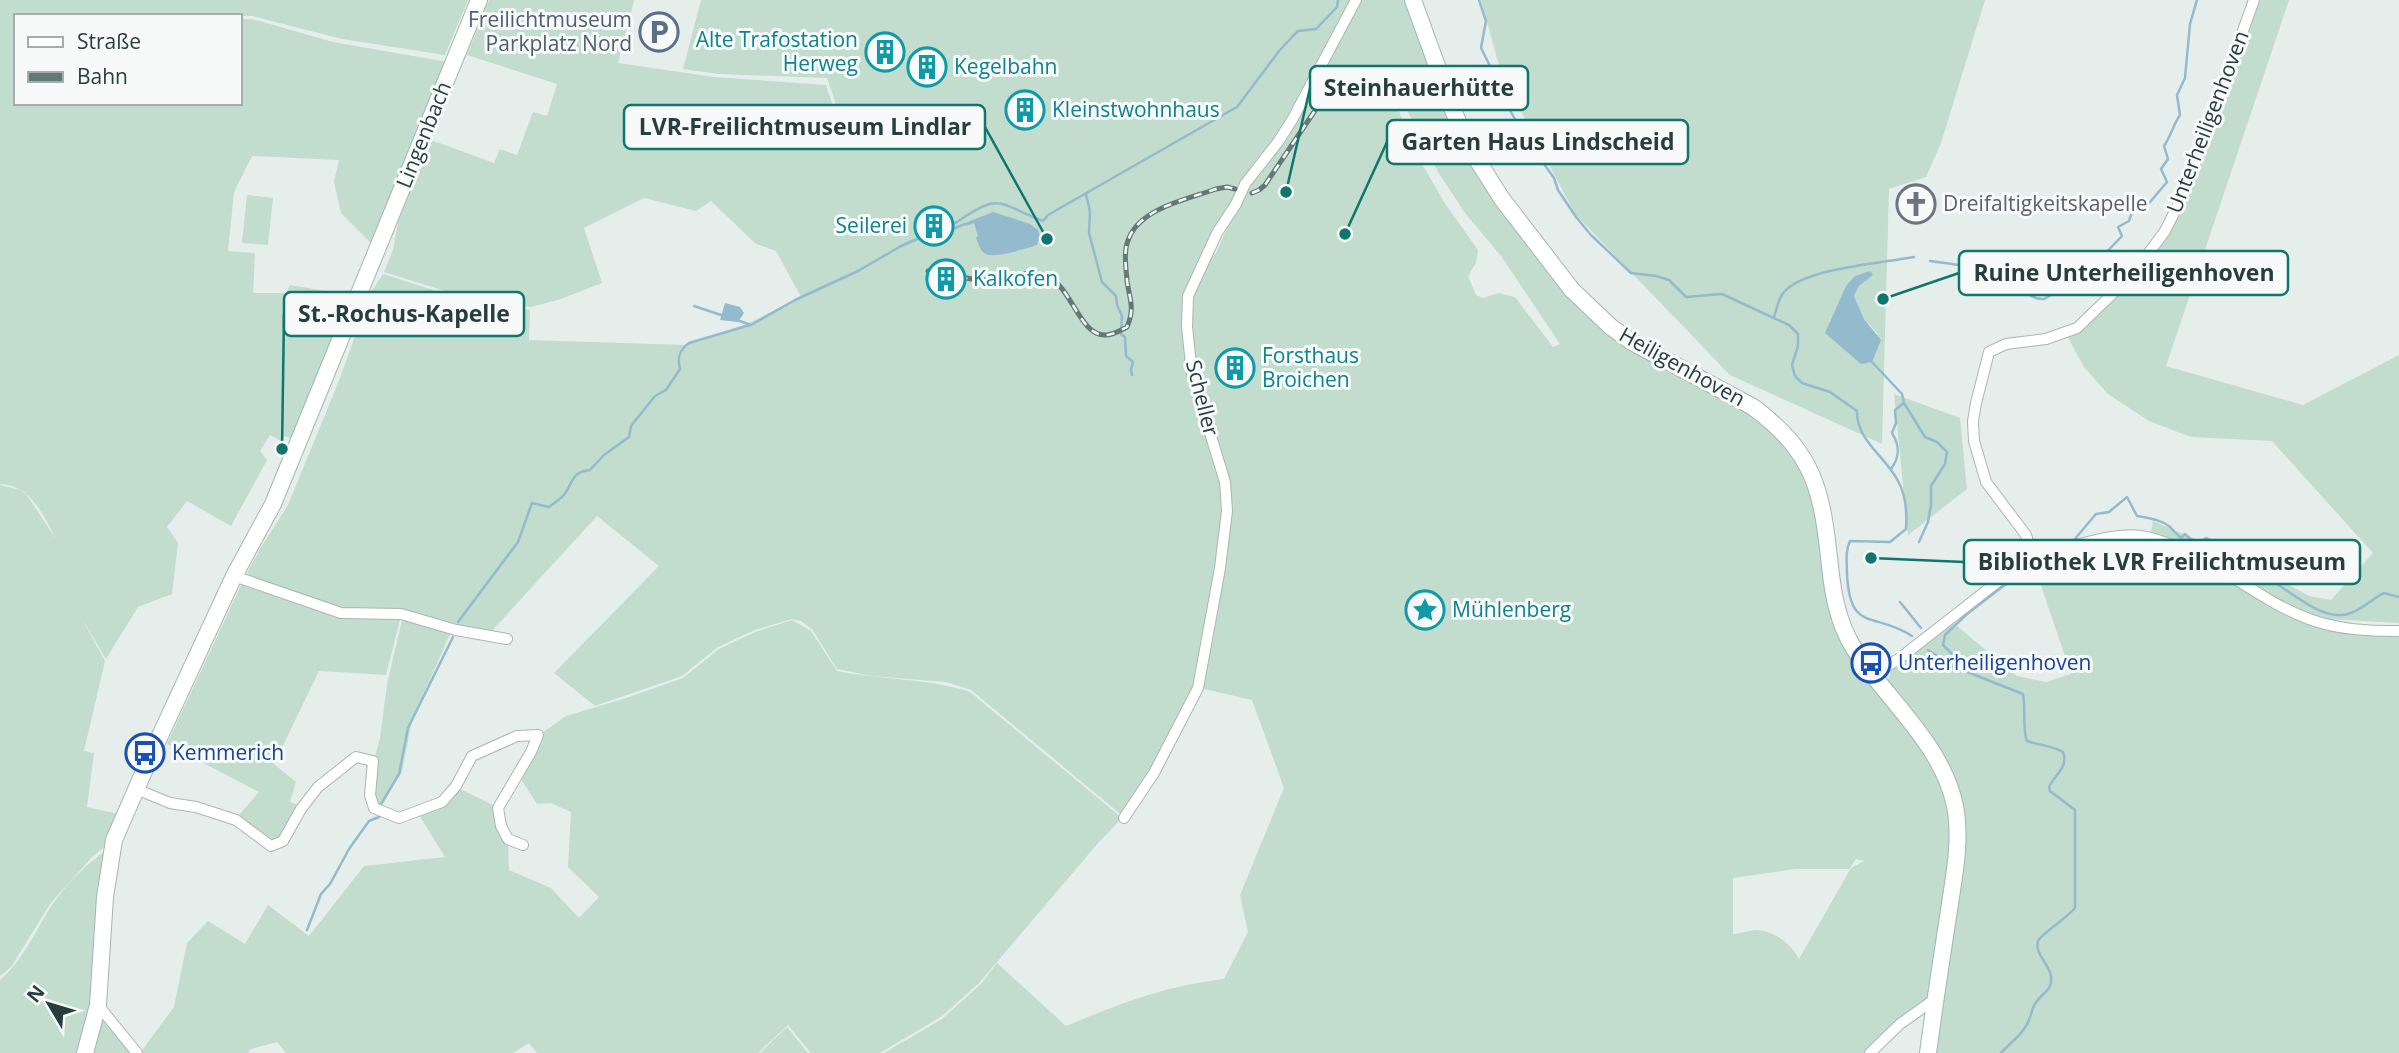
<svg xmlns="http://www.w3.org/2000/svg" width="2399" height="1053" viewBox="0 0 2399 1053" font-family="'Open Sans',sans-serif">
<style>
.green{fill:#c2dccd;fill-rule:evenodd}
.water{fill:#94bacd}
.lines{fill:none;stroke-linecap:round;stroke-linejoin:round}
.stream{stroke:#94bacd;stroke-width:2.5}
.street-casing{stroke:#a9b6b4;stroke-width:12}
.secondary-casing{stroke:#a3b5b2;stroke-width:18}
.street{stroke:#fff;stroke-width:10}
.secondary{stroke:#fff;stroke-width:16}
.rail-casing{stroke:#627977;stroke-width:5}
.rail{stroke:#f7faf9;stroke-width:2.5;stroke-dasharray:8;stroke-linecap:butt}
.labels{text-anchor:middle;stroke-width:6;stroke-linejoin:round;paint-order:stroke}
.service-label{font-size:21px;fill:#4e5e75;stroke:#f7faf9;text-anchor:end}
.culture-label{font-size:21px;fill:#0d838f;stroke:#f7faf9;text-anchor:start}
.street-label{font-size:21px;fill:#273e3c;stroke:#f7faf9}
.worship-label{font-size:21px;fill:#5b616d;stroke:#f7faf9;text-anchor:start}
.transit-label{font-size:21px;fill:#164399;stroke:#f7faf9;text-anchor:start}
.leader{fill:none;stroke:#0f766e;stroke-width:2.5}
.callout-dot{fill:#0f766e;stroke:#f7faf9;stroke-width:2.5}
.callout{fill:#f7faf9;stroke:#0f766e;stroke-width:2.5}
.callout-label{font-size:23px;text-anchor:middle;font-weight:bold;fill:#273e3c}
</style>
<rect width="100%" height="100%" fill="#e6eeec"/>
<path class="green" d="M0 0H468L445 55 342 39 252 16H16V103H240V19H252L333 42 448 62 373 245 341 213 334 182 339 160 252 156 234 192 228 251 255 253 253 293H286L290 285 355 296 297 441 285 436 281 441 270 435 260 451 267 460 231 526 187 501 167 527 178 543 172 594 138 607 106 659 81 617 105 661 84 751 94 753 87 807 122 815 114 839 93 856 50 904 11 967 0 976V485L24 491 56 539C44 515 30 485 0 484Z
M489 0H634L618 63 714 77 826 85 837 118 840 116 827 78 719 74 683 69 701 0H1351L1275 138 1253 164 1240 184 1197 265 1184 328 1219 474 1223 509 1218 567 1196 687 1124 817 971 690 946 682 871 676 837 669 812 629 801 621 792 619 755 630 718 647 682 676 595 706 554 673 659 566 597 516 489 634 446 622 341 611 244 579 260 549 288 505 340 378 371 292 383 274 474 303 530 310 529 340 684 345 747 324 801 297 776 251 756 244 711 201 696 211 644 198 584 228 602 283 561 299 531 307 474 300 384 272 393 250 398 222 431 140 494 163 500 149 517 155 533 112 547 116 557 84 467 55Z
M1361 0H1405L1447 113 1566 293 1768 423 1816 488 1827 587 1834 626 1847 651 1869 684 1923 745 1947 792 1953 838 1933 998 1869 1053H884L942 1019 981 984 997 963 1066 1026C1121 1003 1165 986 1224 979L1248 932 1240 895 1284 788 1252 700 1200 688 1229 523 1195 375 1192 297 1202 268 1216 253 1239 202ZM1383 77 1394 84 1438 172 1465 213 1501 256 1560 344 1553 347 1515 297 1499 293 1483 298 1476 295 1468 276 1476 263 1478 250 1444 202 1418 157 1390 90 1383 82ZM1856 859 1864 861 1851 868 1799 959C1791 944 1775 931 1757 930 1749 930 1740 934 1733 934V878L1795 869H1849Z
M1481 0H1985L1941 143 1926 177 1889 189 1882 444 1730 375 1575 214 1501 73ZM1873 275 1859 286 1854 296 1864 319 1879 335 1829 322 1837 311 1846 286Z
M2256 0H2289L2166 366 2303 405 2399 355V623L2328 619 2297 611 2150 537 2153 521 2242 559 2309 596 2331 600 2373 553 2272 441 2191 437 2149 421 2108 394 2084 367 2066 334 2167 234Z
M247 195 273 198 268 245 242 243Z
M1894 394 1960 418 1967 489 1908 535Z
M2124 538 2151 540 2174 548 2326 624 2399 628V1053H1934L1959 809 1886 686 1891 671 1951 621 2017 676 2046 682 2071 674 2032 559Z
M243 581 324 609 401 616 386 675 319 671 274 764 296 782 290 802 298 805 284 834 270 841 239 815 259 792 167 744Z
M403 616 451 632 412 720 402 772 378 809 375 807 374 760 380 738 387 684Z
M792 620 811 631 837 671C881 680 928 678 970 692L1122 818 1099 842 979 983 942 1016 880 1053H811L788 1025 758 1053H537L529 1043 513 1053H286L277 1042 251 1049 248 1053H140L174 1007 187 943 208 921 245 944 268 905 309 936 364 866 445 857 418 813 460 789 497 807 508 841 509 870 551 888 579 918 599 897 568 867 571 812 551 803 537 804 519 776 539 735 566 716 623 699 683 678 719 649 755 632Z
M111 847 100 1012 133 1053H0V980C23 960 34 934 50 908 65 885 88 862 111 847Z
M787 1027 808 1053H760Z"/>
<path class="water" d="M993 212 1030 224 1038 230 1040 236 1037 245C1027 248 992 260 984 253 980 250 978 242 976 238L978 236 974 223 966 226 965 223Z
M1870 271 1873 275 1859 286 1854 296 1864 319 1881 340 1872 362 1861 364 1825 333 1846 286 1855 276Z
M725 303 740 307 744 313 738 322 720 320Z"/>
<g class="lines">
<path class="stream" d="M1479 0 1486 21 1481 48 1495 76 1496 86 1527 140 1554 178 1558 190 1576 217 1591 235 1631 273 1656 276 1669 280 1686 297 1722 294 1789 325 1798 334V346L1792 365 1795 376 1802 383 1830 392 1857 411C1856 440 1886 457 1898 481 1906 495 1907 514 1906 529L1890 542 1850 541C1845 551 1847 562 1847 574 1850 634 1874 611 1912 636
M1086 194 1090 212 1089 233 1102 282 1116 296 1117 305 1122 316 1121 334 1125 337 1126 356 1133 362 1131 370 1132 375
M926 236 928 239 965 224
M1930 261C1951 264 1988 268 2007 277 2020 283 2027 300 2044 299L2101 268 2097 262 2122 236 2118 227 2129 221 2132 212 2145 208 2167 182 2161 169 2168 159 2164 146C2171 136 2173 125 2180 115L2177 95 2185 78 2190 24 2197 0
M694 306 721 315
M1774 317C1777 309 1778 298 1784 292 1805 268 1882 263 1914 257
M737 320 751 325 795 300 858 271 901 246 957 222C1001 191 998 204 1043 221L1048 215 1237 107 1279 51 1292 37 1298 31 1316 29 1337 7 1338 0
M1872 362 1902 394 1904 403 1895 410 1896 423 1892 433C1900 446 1900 457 1891 469
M1904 403 1925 437 1937 442 1947 452 1945 464 1931 486V505L1928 522 1919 542
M2074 540 2096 514 2109 512 2127 497 2137 516C2148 518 2164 520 2172 529 2175 532 2177 535 2181 538L2185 534 2197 545 2206 538C2223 546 2234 555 2247 569L2258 568 2263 573 2274 567 2277 584C2296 596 2326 623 2351 613 2363 609 2373 598 2384 593L2399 597
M1900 602 1921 628
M458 622 518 542 532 503 549 507C554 503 563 498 566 492 574 480 572 472 590 470L604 455 629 437 631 426 655 396 666 390 680 369C677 358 679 350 689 343L750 325
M1928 650 1952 666 2023 694C2026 708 2022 730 2027 741 2039 745 2053 746 2063 752 2069 767 2055 774 2049 787L2050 791 2075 810V908C2067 918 2041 934 2038 941 2034 954 2050 964 2051 977 2053 991 2041 993 2035 1004 2031 1010 2031 1018 2027 1024 2022 1035 2009 1044 2001 1053
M1972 674 1943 645 1945 635 1967 614 2028 567 2067 555
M380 806 399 774 408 728 453 637
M307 930 321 894 330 884 349 849 369 821 379 817"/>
<g class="street-casing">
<path id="street" d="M2032 555 2026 535 1986 482 1974 441 1973 421 1976 403 1989 352 2006 344 2046 339 2077 328 2133 274 2165 231 2186 189 2254 0
M2032 555C2067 551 2113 529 2147 537 2208 551 2252 598 2309 619 2339 630 2368 631 2399 631
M234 576 341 613 401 614 456 630 507 639
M1873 675 1900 658 2032 555
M136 789 170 803 196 807 236 820 271 846 283 841 301 809 318 787 356 757 373 761 370 795 374 808 399 818 442 802 456 786 472 756 517 736 538 735 531 752 498 808 501 826 508 839 523 845
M1124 818 1154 773 1198 688 1220 568 1227 511 1225 482 1192 374 1187 327 1188 296 1217 233 1236 204 1245 184 1278 142 1292 120 1356 0
M98 1005 137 1053
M1870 1053 1900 1024 1935 999"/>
</g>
<g class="secondary-casing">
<path id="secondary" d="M1413 0 1453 110 1469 147 1502 199 1572 290 1611 327 1632 342 1753 407C1816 454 1822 492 1830 566 1833 595 1838 622 1853 647 1886 700 1942 743 1955 806 1962 842 1953 881 1948 917 1941 962 1934 1008 1928 1053
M85 1053 98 1005 105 897 114 840 152 753 234 576 273 504 479 0"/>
</g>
<use href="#street" class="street"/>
<use href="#secondary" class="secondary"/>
<g class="rail-casing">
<path id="rail" d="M1344 93 1366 76
M1252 193 1259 190 1265 185 1316 109 1350 77
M928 271C950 275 972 281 993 280 1011 279 1030 268 1047 276 1072 287 1080 337 1106 335 1113 335 1121 330 1127 327 1135 308 1130 301 1127 281 1126 266 1123 251 1129 238 1141 208 1188 199 1216 189L1227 187 1235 189"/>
</g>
<use href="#rail" class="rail"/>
</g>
<defs>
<g id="parking-ring" transform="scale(2.0125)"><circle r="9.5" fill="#f7faf9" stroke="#5c6f8a" stroke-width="1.5"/><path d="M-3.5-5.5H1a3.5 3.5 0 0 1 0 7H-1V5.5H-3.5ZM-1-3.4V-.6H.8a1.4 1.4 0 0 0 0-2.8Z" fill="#5c6f8a"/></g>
<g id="building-ring" transform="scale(2.0125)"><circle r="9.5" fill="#f7faf9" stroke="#0f9aa8" stroke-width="1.5"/><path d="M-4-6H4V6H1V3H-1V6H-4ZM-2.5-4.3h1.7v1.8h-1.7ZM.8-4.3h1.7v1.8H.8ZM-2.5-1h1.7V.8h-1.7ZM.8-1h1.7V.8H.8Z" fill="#0f9aa8"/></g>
<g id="church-ring" transform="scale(2.0125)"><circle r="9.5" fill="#f7faf9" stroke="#6b7280" stroke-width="1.5"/><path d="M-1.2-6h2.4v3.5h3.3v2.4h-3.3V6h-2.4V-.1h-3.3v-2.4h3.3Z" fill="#6b7280"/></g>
<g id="sight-ring" transform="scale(2.0125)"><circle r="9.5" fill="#f7faf9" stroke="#0f9aa8" stroke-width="1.5"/><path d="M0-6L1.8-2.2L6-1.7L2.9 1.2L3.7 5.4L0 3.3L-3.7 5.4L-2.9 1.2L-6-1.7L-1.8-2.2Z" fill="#0f9aa8"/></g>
<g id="bus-ring" transform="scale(2.0125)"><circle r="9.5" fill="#f7faf9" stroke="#1a4fb4" stroke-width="1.5"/><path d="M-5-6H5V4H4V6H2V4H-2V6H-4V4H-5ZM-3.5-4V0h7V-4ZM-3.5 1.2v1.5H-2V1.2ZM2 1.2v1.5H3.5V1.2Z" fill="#1a4fb4"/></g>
</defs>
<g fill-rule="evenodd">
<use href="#parking-ring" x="659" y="32"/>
<use href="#building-ring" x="885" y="52"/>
<use href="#building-ring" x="927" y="67"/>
<use href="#building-ring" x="1025" y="110"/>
<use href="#church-ring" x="1916" y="204"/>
<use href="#building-ring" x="934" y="226"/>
<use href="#building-ring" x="946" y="279"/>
<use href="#building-ring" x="1235" y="368"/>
<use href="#sight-ring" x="1425" y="610"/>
<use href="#bus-ring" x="1871" y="663"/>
<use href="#bus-ring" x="145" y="753"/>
</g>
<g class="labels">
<g class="service-label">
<text x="632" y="27">Freilichtmuseum<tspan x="632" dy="24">Parkplatz Nord</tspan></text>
</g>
<g class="culture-label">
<text x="858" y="47" text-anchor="end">Alte Trafostation<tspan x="858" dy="24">Herweg</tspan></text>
<text x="954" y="74">Kegelbahn</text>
<text x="1052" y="117">Kleinstwohnhaus</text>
<text x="907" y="233" text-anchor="end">Seilerei</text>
<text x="973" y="286">Kalkofen</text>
<text x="1262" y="363">Forsthaus<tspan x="1262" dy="24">Broichen</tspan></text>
<text x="1452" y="617">Mühlenberg</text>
</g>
<g class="street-label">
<text transform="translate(2208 122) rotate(-69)" y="7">Unterheiligenhoven</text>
<text transform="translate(424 135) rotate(-68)" y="7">Lingenbach</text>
<text transform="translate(1682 367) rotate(29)" y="7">Heiligenhoven</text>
<text transform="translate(1202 398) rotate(76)" y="7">Scheller</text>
</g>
<g class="worship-label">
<text x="1943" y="211">Dreifaltigkeitskapelle</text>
</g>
<g class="transit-label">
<text x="1898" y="670">Unterheiligenhoven</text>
<text x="172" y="760">Kemmerich</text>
</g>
</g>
<path class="leader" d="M1286 192L1310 88M1047 239L985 127M1345 234L1387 142M1883 299L1959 273M282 449L284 314M1871 558L1964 562"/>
<g class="callout-dot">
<circle cx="1286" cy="192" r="7"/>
<circle cx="1047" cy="239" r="7"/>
<circle cx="1345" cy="234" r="7"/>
<circle cx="1883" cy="299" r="7"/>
<circle cx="282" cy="449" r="7"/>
<circle cx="1871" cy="558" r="7"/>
</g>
<g class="callout">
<rect x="1310" y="66" width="218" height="44" rx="7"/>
<rect x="624" y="105" width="361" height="44" rx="7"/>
<rect x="1387" y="120" width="301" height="44" rx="7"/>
<rect x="1959" y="251" width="329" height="44" rx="7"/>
<rect x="284" y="292" width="240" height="44" rx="7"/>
<rect x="1964" y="540" width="396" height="44" rx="7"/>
</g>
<g class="callout-label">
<text x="1419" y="96">Steinhauerhütte</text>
<text x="805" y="135">LVR-Freilichtmuseum Lindlar</text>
<text x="1538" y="150">Garten Haus Lindscheid</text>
<text x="2124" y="281">Ruine Unterheiligenhoven</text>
<text x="404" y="322">St.-Rochus-Kapelle</text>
<text x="2162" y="570">Bibliothek LVR Freilichtmuseum</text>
</g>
<rect x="14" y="14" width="228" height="91" fill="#f7faf9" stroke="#a4afad" stroke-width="2"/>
<rect x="28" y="37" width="35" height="10" fill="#ffffff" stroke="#a4afad" stroke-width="2"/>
<text x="77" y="49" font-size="21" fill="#273e3c">Straße</text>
<rect x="28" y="72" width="35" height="10" fill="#627977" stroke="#a4afad" stroke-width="2"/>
<text x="77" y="84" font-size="21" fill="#273e3c">Bahn</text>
<g transform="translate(49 1004) rotate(308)" stroke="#f7faf9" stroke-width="5" paint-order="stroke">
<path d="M0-5L12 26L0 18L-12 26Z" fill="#273e3c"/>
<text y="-10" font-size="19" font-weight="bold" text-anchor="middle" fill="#273e3c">N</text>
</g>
</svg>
